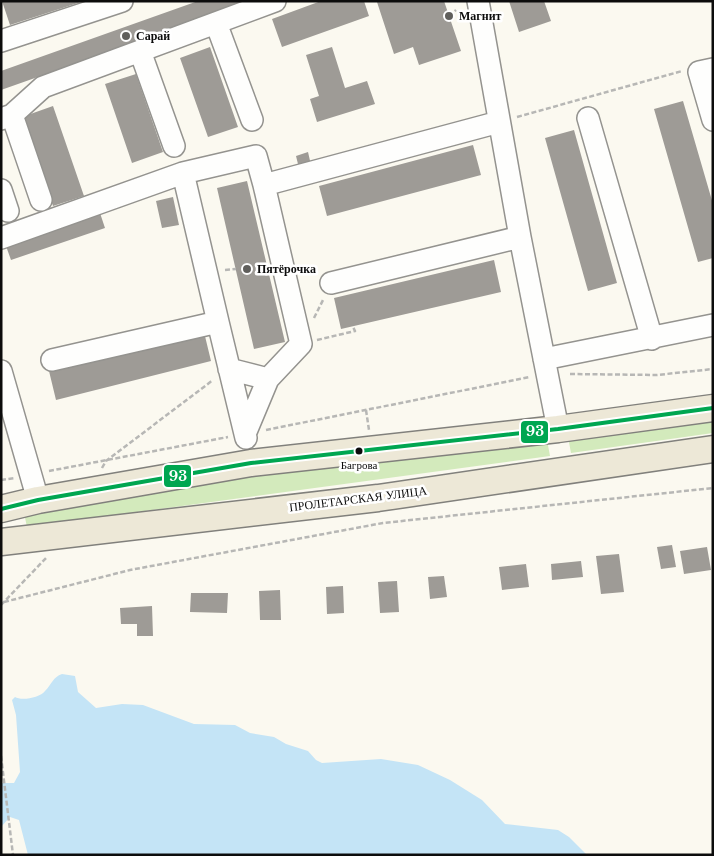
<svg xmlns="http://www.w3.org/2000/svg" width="714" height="856" viewBox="0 0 714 856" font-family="'Libre Baskerville',serif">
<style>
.forest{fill:#d3eabc}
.water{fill:#c4e4f6}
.building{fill:#9e9b96}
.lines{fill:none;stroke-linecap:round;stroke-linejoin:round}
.minor-casing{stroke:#94938f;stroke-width:24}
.major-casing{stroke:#81807c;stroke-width:29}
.path{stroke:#b7b7b5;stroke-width:2.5;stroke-dasharray:5 2.5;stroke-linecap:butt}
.minor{stroke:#fefefd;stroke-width:21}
.major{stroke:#ede8d7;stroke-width:26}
.bus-1-casing{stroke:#fff;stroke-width:8}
.bus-1{stroke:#00a651;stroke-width:4}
.poi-dot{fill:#605f5c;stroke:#fff;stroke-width:2}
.bus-dot{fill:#0c0c0c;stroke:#fff;stroke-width:2}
.labels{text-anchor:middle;stroke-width:5;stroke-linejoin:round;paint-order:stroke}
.bus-label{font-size:11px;fill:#0c0c0c;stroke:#fff}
.poi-label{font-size:12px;font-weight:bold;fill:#0c0c0c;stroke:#fff;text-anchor:start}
.street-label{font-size:12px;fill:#0c0c0c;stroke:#fff}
.line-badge{stroke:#fff;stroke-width:2}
.badge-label{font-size:14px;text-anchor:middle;font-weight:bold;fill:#fff}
</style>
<rect width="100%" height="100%" fill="#fbf9f0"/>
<path class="forest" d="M713 418V433L571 453 568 437Z
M547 440 550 456 27 527 24 513 253 476Z"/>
<path class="water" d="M62 674 75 676 78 692 96 708 122 704 143 705 194 724 235 725 250 733 274 737 286 744 308 751 316 760 322 763 381 759 418 765 450 780 482 800 505 824 558 830 569 837 587 855H28L19 820 10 817 1 827V783H14L20 772 16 715 12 700 15 697C21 701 40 698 45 691 52 684 53 677 62 674Z"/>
<path class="building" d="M2 1H81V2L10 25Z
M198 1 250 2 1 90V71Z
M321 1H364L369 16 282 47 272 19Z
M444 1 461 51 419 65 413 47 394 54 377 2Z
M509 1H544L551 21 519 32Z
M210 47 238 127 208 137 180 58Z
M332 47 345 88 367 81 375 104 317 122 310 99 319 96 306 55Z
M136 74 163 152 132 163 105 84Z
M683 101 713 204V258L698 262 654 109Z
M53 106 84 196 53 206 22 117Z
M574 130 617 283 588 291 545 138Z
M473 145 481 175 327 216 319 186Z
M308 152 311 165 299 168 296 156Z
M247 181 285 342 254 349 217 188Z
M173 197 179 225 162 228 156 201Z
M100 213 105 228 11 260 6 246Z
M494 260 501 292 341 329 334 298Z
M204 332 211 361 56 400 49 371Z
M672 545 676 567 661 569 657 547Z
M707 547 711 570 684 574 680 551Z
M619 554 624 592 601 594 596 556Z
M581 561 583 577 552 580 551 564Z
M526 564 529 587 502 590 499 567Z
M444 576 447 597 430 599 428 577Z
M397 581 399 612 380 613 378 582Z
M343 586 344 613 327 614 326 587Z
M280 590 281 620H260L259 591Z
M191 593H228L227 613 190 612Z
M152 606 153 636H137V624H121L120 608Z"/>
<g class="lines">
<g class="minor-casing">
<path id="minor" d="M478 1 520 237 558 429
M216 23 252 120
M1 41 122 1
M140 51 174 146
M713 69 699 72 713 120
M12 115 41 200
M588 118 652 339
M1 119 12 115 43 87 275 1
M183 173 218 322
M1 190 8 211
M1 238 183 173 256 156 264 185
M331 283 520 237
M544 359 713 325
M52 360 218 322 246 438
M229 369 268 379
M1 371 38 500
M245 434 268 379 301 344 264 185 499 122"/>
</g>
<g class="major-casing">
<path id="major" d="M1 509 38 500 251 463 558 429 713 408
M1 542 378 498 713 449"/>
</g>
<path class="path" d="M449 16 456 10
M517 117 682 71
M225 270 236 269
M314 318 324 298
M317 340 355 331 353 327
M570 374 657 375 713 369
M366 410 369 430
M266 430 530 377
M102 468 106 461 213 380
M49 471 228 437
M1 480 15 478
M4 602 130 570 383 523 713 488
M1 605 47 557
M1 756 13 855"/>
<use href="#minor" class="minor"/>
<use href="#major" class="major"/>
<g class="bus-1-casing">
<path id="bus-1" d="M1 509 38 500 251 463 558 429 713 408"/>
</g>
<use href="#bus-1" class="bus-1"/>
</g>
<g class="poi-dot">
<circle cx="449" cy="16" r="5"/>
<circle cx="126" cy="36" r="5"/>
<circle cx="247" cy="269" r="5"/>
</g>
<circle class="bus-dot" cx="359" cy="451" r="4.5"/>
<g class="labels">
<g class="bus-label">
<text x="359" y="469">Багрова</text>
</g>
<g class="poi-label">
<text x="459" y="20">Магнит</text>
<text x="136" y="40">Сарай</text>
<text x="257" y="273">Пятёрочка</text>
</g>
<g class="street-label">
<text transform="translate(358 499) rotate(-7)" y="4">ПРОЛЕТАРСКАЯ УЛИЦА</text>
</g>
</g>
<g class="line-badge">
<rect x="520" y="420" width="29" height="24" rx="5" fill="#00a651"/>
<rect x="163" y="464" width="29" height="24" rx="5" fill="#00a651"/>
</g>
<g class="badge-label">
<text x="535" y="436">93</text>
<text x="178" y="481">93</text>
</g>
<rect width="714" height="856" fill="none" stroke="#0c0c0c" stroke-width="5"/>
</svg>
